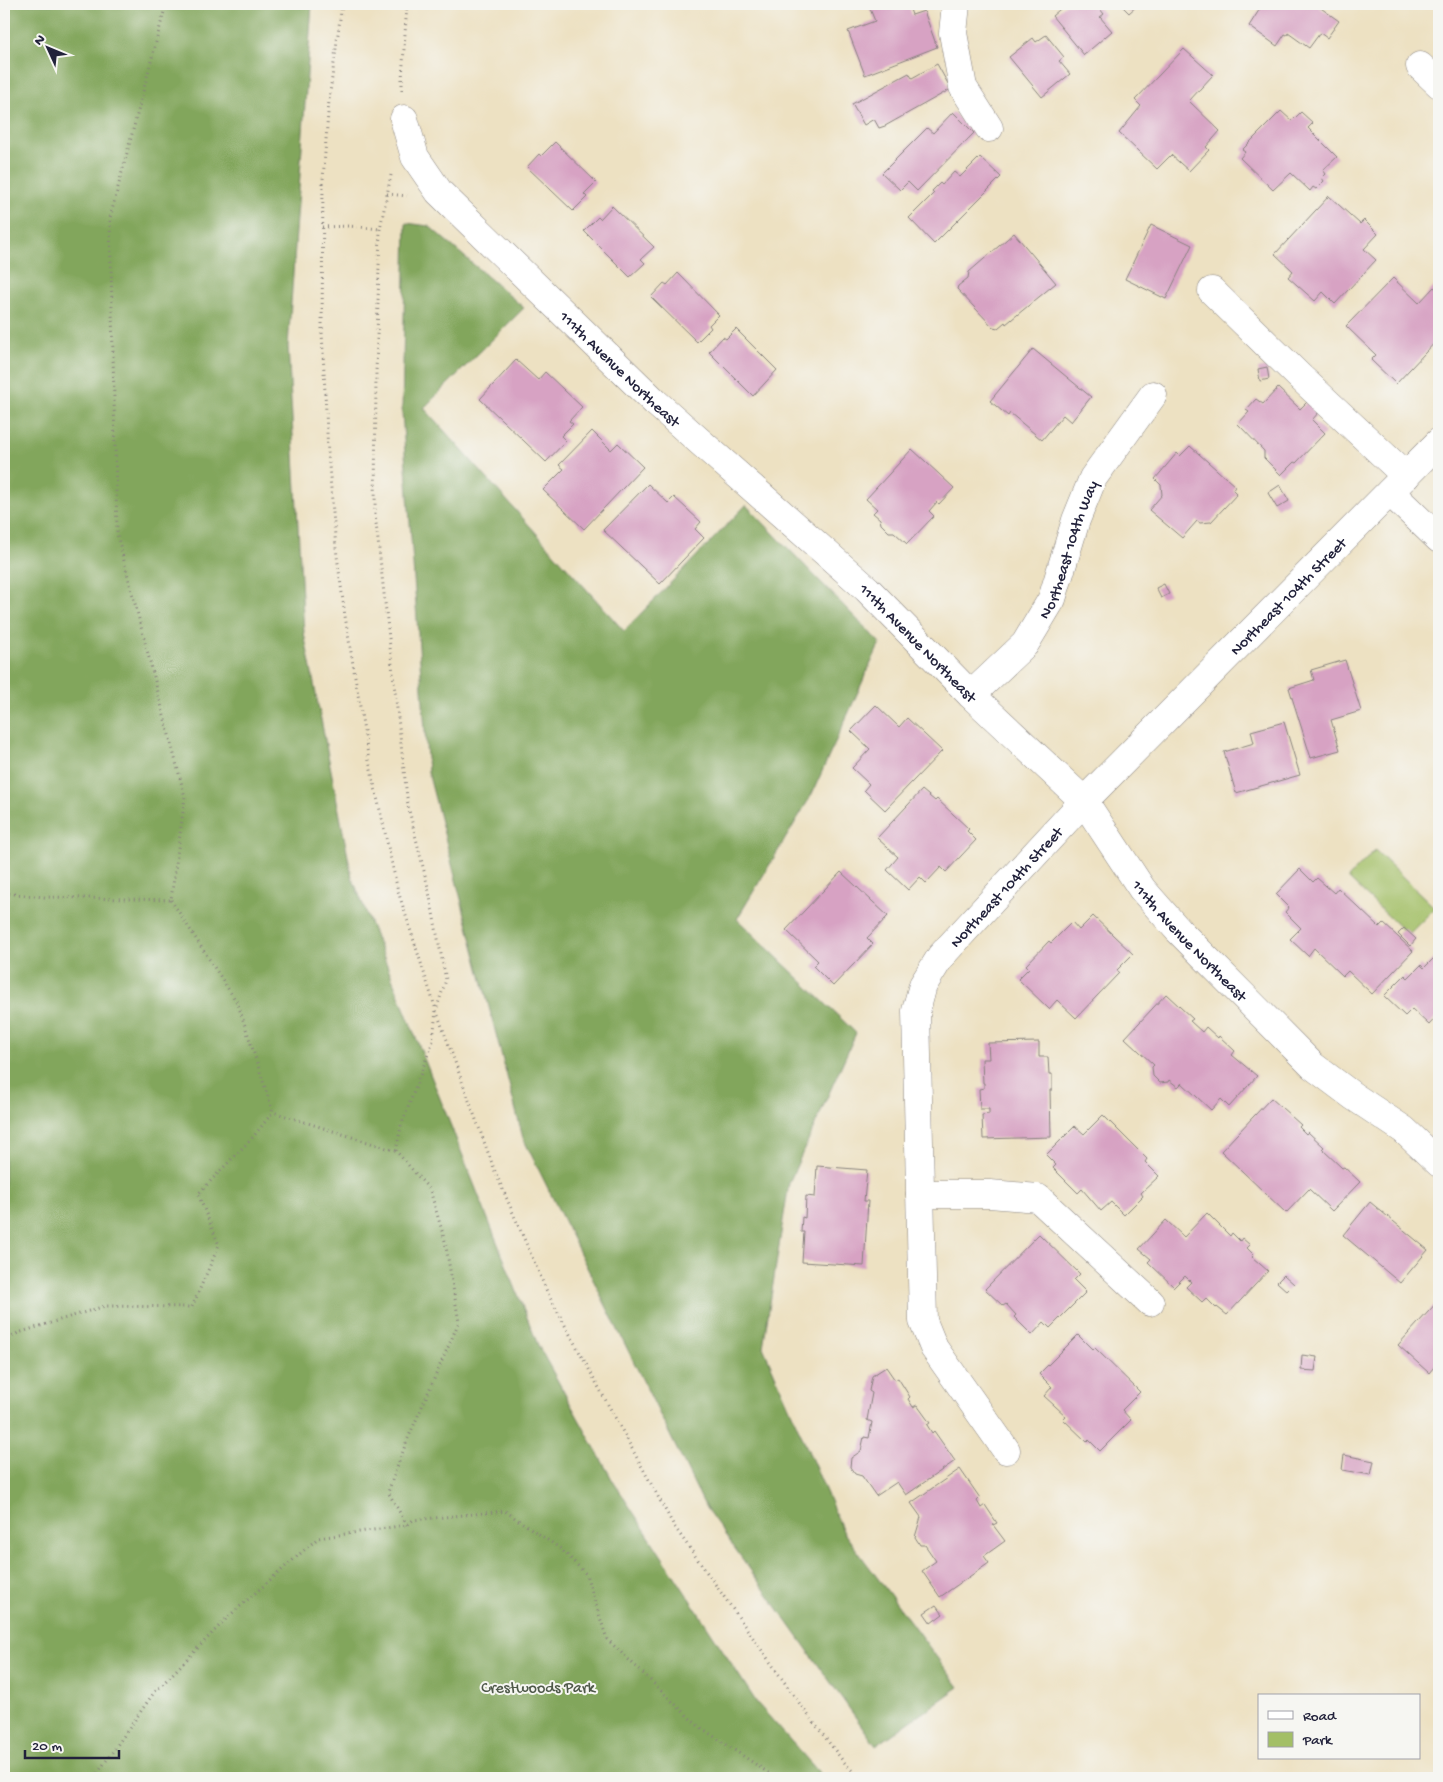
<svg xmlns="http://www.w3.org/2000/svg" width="1443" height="1782" viewBox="0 0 1443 1782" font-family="'Gochi Hand',sans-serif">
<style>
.green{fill:#a3bf66;stroke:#627050}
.forest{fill:#82a65b;stroke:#52644b}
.building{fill:#d7a2c3}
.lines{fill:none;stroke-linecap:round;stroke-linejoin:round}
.minor-casing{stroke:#88827e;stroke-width:29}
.path{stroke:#88827e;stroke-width:3;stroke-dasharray:1 4;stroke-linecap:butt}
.minor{stroke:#fff;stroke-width:28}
.labels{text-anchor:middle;stroke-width:4;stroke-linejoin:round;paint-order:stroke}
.street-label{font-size:16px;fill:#22223b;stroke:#f6f6f2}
.park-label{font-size:16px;fill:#4f594a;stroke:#f6f6f2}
</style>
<rect width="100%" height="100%" fill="#f6f6f2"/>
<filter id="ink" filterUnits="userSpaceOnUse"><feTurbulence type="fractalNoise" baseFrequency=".02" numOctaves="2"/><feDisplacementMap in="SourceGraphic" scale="10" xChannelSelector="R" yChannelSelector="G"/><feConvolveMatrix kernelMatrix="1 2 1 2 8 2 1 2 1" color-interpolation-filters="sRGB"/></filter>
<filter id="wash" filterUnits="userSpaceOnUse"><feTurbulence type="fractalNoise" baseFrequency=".0096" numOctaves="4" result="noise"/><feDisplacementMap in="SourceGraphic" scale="20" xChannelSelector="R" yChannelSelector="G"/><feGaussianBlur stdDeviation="1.12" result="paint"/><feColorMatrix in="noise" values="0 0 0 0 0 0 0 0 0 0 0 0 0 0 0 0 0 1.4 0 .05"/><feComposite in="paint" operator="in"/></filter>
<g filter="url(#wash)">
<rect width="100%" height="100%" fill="#ede1c2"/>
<path class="green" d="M1375 850 1435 908 1408 935 1348 878Z"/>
<path class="forest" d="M4 4H312L288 346 304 633 352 877 538 1345 613 1481 757 1703 824 1778H4Z
M406 223 429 226 524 308 424 408 624 631 746 505 880 643 811 796 737 919 856 1033 789 1183 763 1347 844 1533 959 1687 876 1746 706 1508 523 1138 428 772 402 412Z"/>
<g id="blocks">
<path class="building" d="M868 4H908L912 15 924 11 937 47 865 75 848 31 875 21Z
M1066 4H1096L1104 14 1100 17 1112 31 1084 55 1052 16Z
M1120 4H1139L1129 13Z
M1263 4H1319L1318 6 1339 21 1327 38 1320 33 1309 48 1288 33 1287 35 1285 34 1277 46 1249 26Z
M1046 35 1064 57 1059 61 1070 74 1042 97 1009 57 1033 38 1036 42Z
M1184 49 1213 75 1189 101 1220 131 1206 147 1209 150 1189 171 1171 155 1157 169 1119 133 1141 106 1135 100Z
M937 64 951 89 885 126 879 128 874 119 864 125 852 104 909 73 912 78Z
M1281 111 1292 121 1301 112 1313 123 1308 128 1337 157 1323 170 1326 174 1322 178 1324 181 1316 189 1313 187 1310 191 1291 173 1273 190 1240 158 1245 152 1242 150Z
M953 112 974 133 917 191 908 182 900 190 882 173 927 128 933 133Z
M555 142 596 182 584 194 587 197 573 211 527 167 539 154 541 156Z
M980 157 1001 177 934 244 909 218 934 193 932 191 940 183 942 185 954 172 960 177Z
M1329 196 1360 224 1364 220 1378 234 1364 249 1376 260 1335 304 1323 292 1315 301 1288 277 1293 271 1275 254Z
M612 206 654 247 641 259 645 263 630 277 584 231 598 217 600 219Z
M1151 225 1192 245 1166 299 1125 279Z
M1014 233 1056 283 1006 324 1005 322 998 328 993 327 957 289 958 286 968 278 969 272Z
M678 273 719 315 709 325 711 328 697 342 651 297 664 283 667 285Z
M1393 278 1419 303 1434 287 1439 292V338L1396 384 1371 360 1376 355 1346 326Z
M736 329 777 370 753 396 709 352 723 337 726 339Z
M1033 349 1091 397 1071 422 1063 415 1042 440 1010 413 1008 416 990 401Z
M516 360 538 380 545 372 582 407 569 421 573 424 561 436 566 441 546 462 480 399Z
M1267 367 1269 379 1260 381 1258 369Z
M1278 388 1300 409 1308 401 1319 412 1312 420 1325 433 1296 463 1294 462 1281 475 1264 458V451L1238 424 1249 412 1246 410 1256 399 1263 404Z
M592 431 611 450 618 443 643 467 584 529 543 490 564 469 559 465Z
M1190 446 1235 486 1233 490 1237 494 1211 522 1200 523 1197 521 1182 538 1149 510 1162 495 1161 485 1155 479 1177 453 1180 456Z
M912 449 954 488 939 504 937 502 929 511 934 516 907 544 894 532H889L881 524 880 519 873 513 877 509 866 499Z
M648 484 668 503 674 497 701 522 695 529 704 538 660 584 603 530Z
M1280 485 1289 501 1277 508 1268 493Z
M1164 584 1169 594 1161 598 1156 588Z
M1345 660 1361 711 1331 720 1340 750 1311 758 1289 688 1314 680 1311 670Z
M876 705 899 727 907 718 942 751 885 810 864 790 869 784 852 768 870 749 851 731Z
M1284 722 1300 775 1236 793 1224 752 1254 743 1251 731Z
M922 790 935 801 937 799 969 829 967 831 976 840 946 872 941 867 926 883 920 877 908 890 887 870 898 857 877 838Z
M1300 869 1313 882 1317 878 1334 893 1338 888 1379 927 1383 923 1413 951 1372 994 1348 971 1343 976 1314 948 1308 956 1290 939 1301 928 1285 912 1289 907 1276 894Z
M841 872 888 916 867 938 873 944 833 986 813 966 818 961 786 930Z
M1093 916 1133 954 1117 970 1119 973 1076 1018 1057 1000 1049 1009 1018 979 1029 968 1026 965 1049 941 1051 943 1072 922 1079 930Z
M1404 928 1416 939 1410 946 1398 934Z
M1434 958 1439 963V1014L1429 1025 1412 1009 1405 1016 1384 996 1405 975 1408 978 1421 965 1424 968Z
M1166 994 1193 1019 1190 1021 1202 1032 1206 1027 1218 1038 1219 1036 1235 1051 1232 1055 1257 1076 1229 1107 1221 1099 1211 1110 1182 1083 1178 1087 1169 1080 1168 1082 1160 1083 1153 1076 1152 1067 1154 1065 1125 1038Z
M1039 1042V1057H1048L1049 1074H1052V1090H1050L1051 1137 983 1139 982 1115 989 1114V1109H980L979 1089 984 1088V1083H983L982 1059H989L988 1043Z
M1271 1098 1301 1125 1299 1127 1306 1134 1308 1132 1324 1147 1322 1149 1342 1168 1344 1167 1360 1182 1332 1211 1309 1189 1286 1213 1221 1151Z
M1103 1115 1147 1159 1145 1162 1159 1176 1141 1193 1143 1196 1124 1215 1111 1202 1101 1211 1082 1189 1078 1193 1053 1168 1056 1165 1046 1155 1075 1126 1084 1134Z
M817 1166 867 1170 864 1201H868L864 1266 802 1262 804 1232H801L802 1217 805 1218 806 1196 815 1197Z
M1370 1202 1428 1250 1400 1283 1343 1235Z
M1207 1213 1230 1236 1232 1233 1240 1241 1242 1238 1250 1245 1247 1248 1254 1255 1252 1257 1268 1271 1227 1315 1217 1307 1216 1308 1206 1298 1202 1302 1186 1287 1191 1282 1185 1276 1174 1287 1148 1262 1151 1259 1139 1249 1166 1220 1184 1237Z
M1039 1234 1080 1274 1074 1280 1086 1292 1050 1328 1044 1322 1032 1335 1014 1317 1016 1315 1006 1304 1003 1306 985 1289Z
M1284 1275 1294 1284 1287 1291 1277 1282Z
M1439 1300V1361L1429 1373 1398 1345Z
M1078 1335 1093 1350 1095 1348 1140 1392 1122 1410 1131 1420 1100 1451 1089 1440 1087 1442 1063 1419 1066 1416 1044 1396 1052 1387 1039 1374Z
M1302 1355 1317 1357 1315 1371 1301 1370Z
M886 1367 895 1380 898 1378 910 1397 908 1399 913 1407 917 1405 930 1423 927 1425 932 1433 934 1431 955 1461 906 1495 897 1482 876 1496 862 1476 855 1474 850 1467 851 1458 861 1451 864 1437 869 1438 872 1422 867 1420 872 1393 869 1391 872 1376Z
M1344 1455 1374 1461 1371 1475 1342 1470Z
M960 1469 980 1498 977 1501 981 1508 985 1505 997 1523 993 1525 1005 1541 984 1556 989 1563 940 1597 922 1571 936 1561 925 1545H920L915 1537 921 1517 911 1503Z
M936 1605 943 1614 931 1623 924 1613Z"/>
</g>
</g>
<g filter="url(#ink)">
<use href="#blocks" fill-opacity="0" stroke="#88827e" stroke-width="1"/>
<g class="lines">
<g class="minor-casing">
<g id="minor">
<path d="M956 4 953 33 963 87 989 128"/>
<path d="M1420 66 1439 84"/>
<path id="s1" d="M404 119 415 157 439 192 655 402 867 589 971 695 1084 801 1142 889 1178 930 1313 1066 1353 1096 1404 1130 1439 1163"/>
<path d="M1212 291 1298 375 1406 476"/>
<path d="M1390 492 1439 539"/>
<path id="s2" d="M971 695 1025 644 1052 599 1076 520 1093 478 1153 395"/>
<path d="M920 1194H990L1038 1198 1150 1302"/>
<path id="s3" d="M1006 1450 934 1348 923 1321 916 1011 923 985 941 956 1084 801 1439 442"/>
</g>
</g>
<path class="path" d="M342 4 329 100 323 179 322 331 328 453 336 548 345 616 369 761 398 891 436 1010 494 1169 548 1294 674 1526 802 1707 843 1761 859 1778
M402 90V79L407 4
M391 175 380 229 376 373 375 514 408 806 428 887 446 980 436 1010 433 1041 401 1126 396 1151 430 1190 445 1241 459 1322 406 1443 388 1492 407 1525
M387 194 407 196
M322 227 349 226 380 229
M4 893 44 897 171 900 185 797 117 534 110 218 166 4
M171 900 238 1004 273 1112 396 1151
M4 1342 18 1333 105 1306 192 1307 219 1245 198 1194 253 1137 273 1112
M97 1778V1774L153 1694 228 1617 318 1538 407 1525 413 1520 505 1511 561 1549 586 1574 607 1639 697 1725 776 1778"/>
<use href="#minor" class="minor"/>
</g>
</g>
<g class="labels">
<g class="street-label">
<text dy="6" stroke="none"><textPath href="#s1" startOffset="335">111th Avenue Northeast</textPath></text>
<text dy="6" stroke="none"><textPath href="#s2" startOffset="179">Northeast 104th Way</textPath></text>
<text dy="6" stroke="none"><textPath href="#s3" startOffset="1025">Northeast 104th Street</textPath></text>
<text dy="6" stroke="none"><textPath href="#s1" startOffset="740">111th Avenue Northeast</textPath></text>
<text dy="6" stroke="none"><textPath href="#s3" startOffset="620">Northeast 104th Street</textPath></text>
<text dy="6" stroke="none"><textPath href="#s1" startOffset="1145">111th Avenue Northeast</textPath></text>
</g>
<g class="park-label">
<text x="538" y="1692">Crestwoods Park</text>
</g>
</g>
<rect width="1443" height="1782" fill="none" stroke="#f6f6f2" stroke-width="20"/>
<rect x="1258" y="1694" width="162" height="65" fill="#f6f6f2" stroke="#a1a1a9"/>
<rect x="1268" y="1711" width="25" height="8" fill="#ffffff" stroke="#a1a1a9"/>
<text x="1303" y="1720" font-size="15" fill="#22223b">Road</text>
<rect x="1268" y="1732" width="25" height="15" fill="#a3bf66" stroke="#a1a1a9"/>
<text x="1303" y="1744" font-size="15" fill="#22223b">Park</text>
<g transform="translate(48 48) rotate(314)" stroke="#f6f6f2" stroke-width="4" paint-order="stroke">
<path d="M0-4L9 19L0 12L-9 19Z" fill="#22223b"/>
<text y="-8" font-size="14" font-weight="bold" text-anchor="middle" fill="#22223b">N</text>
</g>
<path d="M25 1750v8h94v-8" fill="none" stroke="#22223b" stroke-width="2.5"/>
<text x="32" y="1750" font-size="15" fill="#22223b" stroke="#f6f6f2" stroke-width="4" paint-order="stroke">20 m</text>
</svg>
